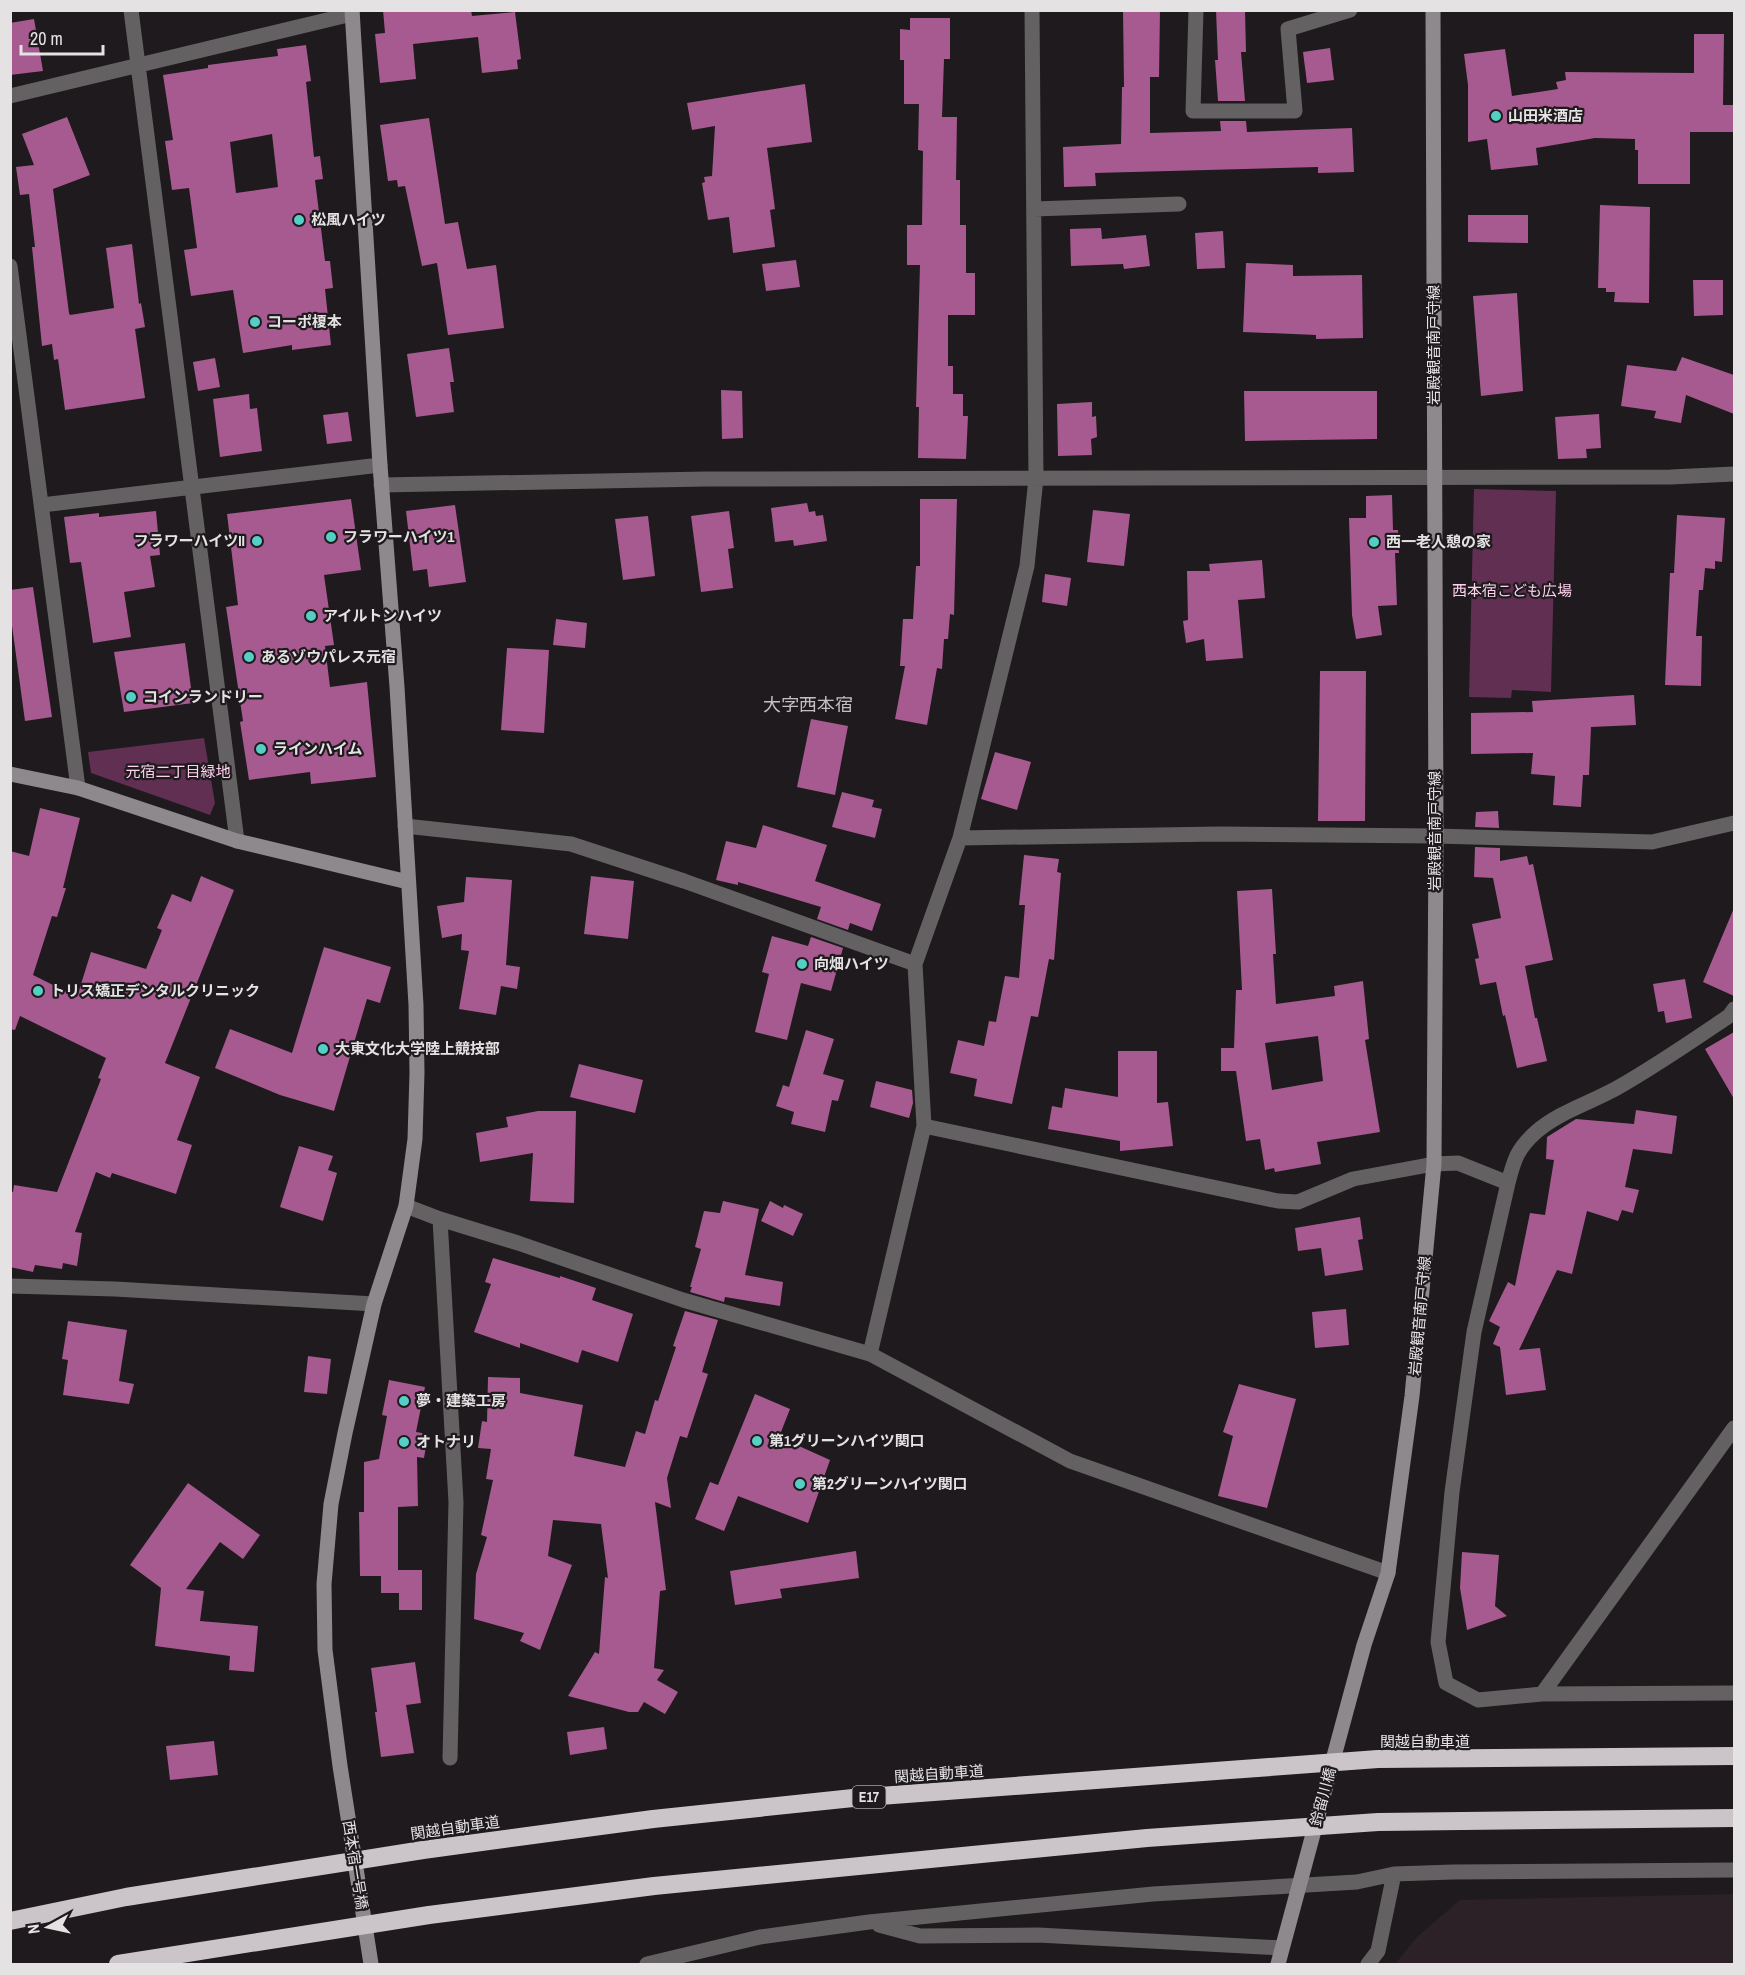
<svg xmlns="http://www.w3.org/2000/svg" width="1745" height="1975" viewBox="0 0 1745 1975" font-family="'Archivo Narrow','Noto Sans JP',sans-serif">
<style>
.built{fill:#2b2127}
.green{fill:#602f52}
.building{fill:#a75a90;fill-rule:evenodd}
.lines{fill:none;stroke-linecap:round;stroke-linejoin:round}
.street{stroke:#646163;stroke-width:15}
.secondary{stroke:#8d898c;stroke-width:15}
.highway{stroke:#cbc5c9;stroke-width:18}
.poi-dot{fill:#55cec6;stroke:#1e1a1d;stroke-width:2}
.labels{text-anchor:middle;stroke-width:4.5;stroke-linejoin:round;paint-order:stroke}
.shield{fill:#1e1a1d;stroke:#a9a6a8;stroke-width:1.5}
.shield-label{font-size:14px;font-weight:bold;fill:#e5e2e4}
.poi-label{font-size:15px;font-weight:bold;fill:#e5e2e4;stroke:#1e1a1d;text-anchor:start}
.street-label{font-size:15px;fill:#e5e2e4;stroke:#1e1a1d}
.park-label{font-size:15px;fill:#fed2ef;stroke:#1e1a1d}
.quarter-label{font-size:18px;fill:#c4bec2;stroke:#1e1a1d}
</style>
<rect width="100%" height="100%" fill="#1e1a1d"/>
<path class="built" d="M1734 1894V1964H1395L1418 1936 1460 1900Z"/>
<path class="green" d="M1474 489 1556 491 1551 692 1512 690 1511 698 1469 697Z
M204 738 215 803 210 815 91 773 88 752Z"/>
<path class="building" d="M383 10H471L472 16 515 12 521 59 517 60 518 69 482 73 478 37 413 44 416 79 380 83 375 34 385 33Z
M1123 10H1160L1159 77H1150V133L1221 131 1220 121H1246L1247 132 1352 128 1354 172 1318 173V167L1095 173 1096 186 1064 187 1063 147 1121 144 1122 87H1124Z
M1216 10H1245L1246 52H1241L1245 101H1218L1215 60H1218Z
M910 18H950V59H944L942 117H957L956 180H960V225H966V273H975V315H948V366H953V394H963V416H968L966 459 918 458 919 407H916L920 265H907V225H922L923 151 918 150 919 104H904V60H900V29L910 30Z
M34 19 43 71 10 75V23Z
M1694 34H1724L1723 105H1734V132H1690V184H1638V150H1635V139L1595 138 1536 148 1538 165 1491 170 1487 139 1468 142V85L1464 54 1505 49 1512 96 1558 89 1556 82 1566 80 1565 72 1694 73Z
M306 45 311 81 306 82 314 157 320 156 323 179 315 180 325 261H330L333 288 325 289 331 345 292 350V345L243 353 233 290 191 296 184 250 197 248 189 188 172 190 165 141 173 140 163 75 208 68V65L278 56 277 49ZM272 134 278 187 236 193 230 142Z
M1330 48 1334 80 1307 83 1303 52Z
M805 84 812 142 767 148 775 209 770 210 775 247 733 253 729 217 708 220 702 183 705 182 704 177 712 176 715 126 692 130 687 103Z
M67 117 90 175 53 189 69 313 70 315 114 308 106 248 132 244 139 304 141 303 145 327 135 329 145 398 65 410 58 359 54 360 52 344 42 346 32 247H35L29 194 20 195 16 167 34 165 22 134Z
M429 118 445 224 458 222 467 269 496 265 504 328 448 335 437 263 422 266 405 186 398 187 397 180 388 181 380 125Z
M1600 205 1650 207 1649 303 1614 302 1615 292H1606V288H1598Z
M1468 215H1528V243L1468 242Z
M1101 228 1102 239 1146 235 1150 266 1124 269 1123 264 1071 266 1070 229Z
M1223 231 1225 268 1197 269 1195 233Z
M796 260 800 287 766 291 762 264Z
M1246 263 1293 265V276L1362 275 1363 338 1316 339V335L1243 332Z
M1693 280H1723V315L1694 316Z
M1517 293 1523 391 1481 396 1473 296Z
M449 348 454 382H450L454 412 416 417 407 354Z
M1682 357 1734 375V414L1686 395 1681 423 1654 418 1656 411 1621 406 1627 365 1676 371Z
M215 358 220 387 198 391 193 362Z
M721 390 742 391 743 438 722 439Z
M1244 391H1377V439L1245 441Z
M249 394 250 409 257 408 262 451 220 457 213 399Z
M1092 402V417L1096 416 1097 437 1091 439 1092 455 1058 456 1057 404Z
M348 412 352 441 327 444 323 415Z
M1599 414 1601 448 1586 449 1587 458 1558 459 1555 417Z
M1392 495 1393 530H1398L1399 553H1395L1397 605 1378 606 1382 635 1356 639 1352 615 1349 518H1366V496Z
M351 499 361 570 324 575 334 645 325 646 330 687 367 682 376 777 311 784 310 772 249 780 240 722 243 721 226 607 238 605 227 514Z
M920 499H957L954 615 950 614 948 639H944L942 669 937 668 927 725 895 719 905 666H900L903 619H913L916 566H920Z
M807 503 809 512 815 511 816 516 823 515 827 541 794 546 793 540 775 542 771 508Z
M455 505 466 582 429 587 427 569 413 571 406 511Z
M1093 510 1130 514 1124 566 1087 562Z
M156 511 160 555 150 556 155 587 124 592 131 637 93 643 81 562 70 563 64 517 99 513V517Z
M729 511 734 548 728 549 733 588 701 592 691 516Z
M1677 515 1725 518 1722 562 1715 561V569L1705 568 1703 590H1699L1696 636H1702L1701 686 1665 685 1670 573H1674Z
M648 516 655 576 623 580 615 519Z
M1262 560 1265 598 1238 600 1243 658 1206 661 1204 639 1186 643 1183 621 1188 620 1187 571H1210L1209 564Z
M1045 574 1071 578 1067 606 1042 602Z
M33 587 52 717 25 721 10 611V590Z
M556 619 587 623 585 648 553 645Z
M185 643 193 703 124 712 114 652Z
M507 648 549 650 544 733 501 730Z
M1320 671H1366L1365 821H1318Z
M1634 695 1636 725 1591 727 1589 775H1583L1581 807 1553 805 1555 776 1531 774 1533 753 1471 754V713L1533 712 1532 701Z
M811 719 848 726 835 795 797 787Z
M995 752 1031 762 1017 810 981 799Z
M842 792 874 800 872 807 882 809 875 838 832 827Z
M40 808 80 818 63 888H66L57 917 52 916 33 975 77 997 91 952 146 969 162 930 157 928 172 894 191 902 201 876 234 890 165 1063 200 1077 177 1140 192 1145 176 1194 112 1173 110 1178 96 1172 75 1232 82 1233 77 1266 63 1263 62 1269 35 1265 33 1272 10 1267V1191L13 1192 14 1185 57 1192 101 1079 98 1078 106 1058 20 1016 15 1030 10 1029V851L29 856Z
M1498 811 1499 828 1475 827 1476 812Z
M763 825 827 845 815 881 881 904 872 931 850 923 848 930 817 919 821 907 738 882V885L716 880 726 841 756 848Z
M1475 847 1500 848V861L1527 856 1529 865 1533 864 1553 960 1525 966 1535 1018H1537L1547 1061 1517 1068 1505 1015 1503 1016 1496 982 1480 985 1475 959 1479 958 1472 924 1501 918 1493 878 1474 877Z
M1024 855 1059 859 1057 872 1061 873 1054 960 1049 959 1038 1017 1031 1016 1012 1104 974 1096 977 1079 950 1073 958 1040 984 1046 989 1021 996 1022 1005 976 1019 978 1025 905H1019Z
M591 876 634 881 628 939 584 934Z
M466 877 512 880 506 965 520 967 517 989 501 986 496 1015 459 1009 469 951 461 950 462 934 442 938 437 906 464 902Z
M1272 889 1276 954H1273L1276 1004 1335 996 1334 986 1363 981 1369 1039 1365 1040 1380 1132 1317 1142 1321 1164 1275 1172 1274 1168 1265 1170 1260 1139 1246 1141 1236 1071H1221V1048H1234L1236 990H1242L1237 891ZM1318 1036 1323 1081 1272 1090 1265 1043Z
M1734 908V996L1703 982Z
M772 936 808 946 811 937 843 948 831 991 801 983 787 1040 755 1032 769 974 762 972Z
M324 947 391 967 380 1003 367 999 334 1111 280 1095 215 1068 230 1029 292 1053Z
M1685 979 1692 1018 1666 1023 1664 1011 1658 1012 1653 984Z
M806 1030 834 1039 823 1074 844 1080 838 1101 832 1100 825 1132 791 1124 794 1112 776 1106 783 1085 789 1087Z
M1734 1032V1099L1705 1049Z
M1118 1051H1157V1103L1168 1102 1173 1146 1120 1151V1141L1048 1129 1052 1106 1062 1108 1065 1088 1118 1097Z
M579 1064 643 1080 635 1113 570 1097Z
M876 1081 912 1090 913 1103 909 1118 870 1107Z
M1636 1110 1677 1116 1672 1154 1633 1149 1625 1187 1639 1190 1633 1213 1622 1210 1618 1221 1587 1211 1572 1274 1557 1270 1519 1350 1540 1348 1546 1390 1506 1395 1500 1347 1493 1344 1500 1327 1489 1321 1508 1282 1515 1286 1530 1213 1545 1215 1554 1160 1546 1159 1547 1137 1576 1119 1634 1124Z
M538 1111H576L574 1203 530 1201 533 1153 480 1162 476 1133 508 1127 506 1117Z
M299 1146 333 1156 328 1170 337 1173 323 1221 280 1207Z
M723 1201 759 1209 745 1275 783 1282 780 1306 725 1297 724 1302 690 1292 692 1287H690L701 1249 695 1247 704 1211 720 1213Z
M770 1201 783 1208 784 1205 803 1214 793 1236 761 1221Z
M1360 1217 1363 1239 1358 1240 1363 1270 1325 1276 1321 1248 1298 1251 1295 1228Z
M493 1258 560 1278V1276L596 1288 592 1300 633 1314 618 1362 582 1350 578 1363 520 1343V1348L474 1332 491 1284 485 1282Z
M1346 1309 1349 1345 1315 1348 1312 1312Z
M685 1311 718 1320 702 1372 708 1374 687 1438 680 1436 667 1478 671 1508 655 1502 666 1590 660 1591 654 1668 664 1670 657 1680 678 1692 665 1714 644 1702 638 1712H629L568 1696 595 1652 599 1654 605 1577 608 1578 601 1524 553 1520 548 1556 572 1565 540 1650 520 1641 524 1633 474 1619 476 1574 487 1537 481 1535 493 1480 486 1479 491 1449 478 1448 482 1421 487 1422 488 1377 520 1378V1393L583 1405 574 1456 625 1467 636 1431 645 1434 655 1400 658 1401 676 1347 673 1346Z
M68 1321 127 1330 119 1381 134 1384 129 1404 63 1395 68 1360 62 1359Z
M308 1356 331 1359 327 1394 304 1392Z
M389 1380 425 1387 416 1432 428 1434 424 1458 417 1457 418 1506 398 1507V1570H422V1610H399V1593H381V1576H360L359 1512H364V1462L379 1459 387 1416 382 1415Z
M1239 1384 1296 1399 1267 1508 1218 1496 1233 1436 1223 1432Z
M755 1394 790 1409 779 1437 830 1460 808 1523 738 1496 724 1531 695 1519 710 1482 718 1485Z
M188 1483 260 1535 243 1559 220 1542 186 1589 204 1591 200 1621 258 1626 254 1672 229 1670 230 1656 155 1646 161 1588 130 1565Z
M856 1551 859 1578 780 1589 782 1598 735 1605 730 1571Z
M1462 1552 1499 1555 1495 1606 1507 1616 1467 1630 1460 1588Z
M415 1662 421 1703 406 1705 414 1753 381 1757 375 1712H377L371 1668Z
M604 1727 607 1749 570 1755 567 1732Z
M214 1741 218 1775 170 1780 166 1746Z"/>
<g class="lines">
<path class="street" d="M131 10 237 841
M1032 10 1036 478 1027 566 960 838 915 964 924 1126 1278 1201 1298 1202 1353 1179 1434 1164 1458 1163 1508 1183C1514 1160 1517 1149 1536 1132 1559 1112 1590 1103 1617 1088 1656 1066 1692 1041 1729 1016L1734 1009
M1196 10 1193 111H1295L1288 29 1350 10
M10 96 352 14
M1034 209 1179 204
M10 266 78 788
M381 485 706 479 1671 477 1734 474
M42 505 380 465
M405 826 571 844 684 881 915 964
M960 838 1219 834 1436 836 1652 842 1734 823
M1508 1183 1474 1332 1452 1492 1438 1642 1446 1683 1478 1700 1542 1694 1734 1693
M406 1206 440 1219 456 1502 450 1758
M440 1219 518 1243 683 1300 870 1354 1070 1461 1388 1573
M10 1286 115 1289 374 1304
M870 1354 924 1126
M1542 1694 1734 1428
M879 1925 920 1936 1038 1935 1282 1948
M647 1964 760 1937 869 1922 1153 1894 1357 1882 1394 1874 1453 1872 1734 1870
M1368 1964 1378 1951 1394 1874"/>
<path class="secondary" d="M352 10 380 465 397 687 416 1005 417 1073 415 1139 406 1206 374 1304 345 1433 331 1504 324 1584 325 1650 340 1766 371 1964
M10 774 78 788 237 841 408 882
M1278 1964 1364 1645 1388 1573 1412 1396 1434 1164 1436 836 1433 10"/>
<path class="highway" d="M10 1921 126 1897 423 1850 653 1819 853 1798 1378 1759 1734 1756
M118 1964 429 1915 654 1886 1147 1838 1378 1822 1734 1818"/>
</g>
<g class="poi-dot">
<circle cx="1496" cy="116" r="6"/>
<circle cx="299" cy="220" r="6"/>
<circle cx="255" cy="322" r="6"/>
<circle cx="331" cy="537" r="6"/>
<circle cx="257" cy="541" r="6"/>
<circle cx="1374" cy="542" r="6"/>
<circle cx="311" cy="616" r="6"/>
<circle cx="249" cy="657" r="6"/>
<circle cx="131" cy="697" r="6"/>
<circle cx="261" cy="749" r="6"/>
<circle cx="802" cy="964" r="6"/>
<circle cx="38" cy="991" r="6"/>
<circle cx="323" cy="1049" r="6"/>
<circle cx="404" cy="1401" r="6"/>
<circle cx="757" cy="1441" r="6"/>
<circle cx="404" cy="1442" r="6"/>
<circle cx="800" cy="1484" r="6"/>
</g>
<g class="labels">
<rect class="shield" x="852.5" y="1786" width="33" height="22" rx="4.5"/>
<g class="shield-label">
<text x="869" y="1802">E17</text>
</g>
<g class="poi-label">
<text x="1508" y="121">山田米酒店</text>
<text x="311" y="225">松風ハイツ</text>
<text x="267" y="327">コーポ榎本</text>
<text x="343" y="542">フラワーハイツ1</text>
<text x="245" y="546" text-anchor="end">フラワーハイツII</text>
<text x="1386" y="547">西一老人憩の家</text>
<text x="323" y="621">アイルトンハイツ</text>
<text x="261" y="662">あるゾウパレス元宿</text>
<text x="143" y="702">コインランドリー</text>
<text x="273" y="754">ラインハイム</text>
<text x="814" y="969">向畑ハイツ</text>
<text x="50" y="996">トリス矯正デンタルクリニック</text>
<text x="335" y="1054">大東文化大学陸上競技部</text>
<text x="416" y="1406">夢・建築工房</text>
<text x="769" y="1446">第1グリーンハイツ関口</text>
<text x="416" y="1447">オトナリ</text>
<text x="812" y="1489">第2グリーンハイツ関口</text>
</g>
<g class="street-label">
<text transform="translate(1434 345) rotate(-90)" y="5">岩殿観音南戸守線</text>
<text transform="translate(1435 831) rotate(-90)" y="5">岩殿観音南戸守線</text>
<text transform="translate(1420 1316) rotate(-85)" y="5">岩殿観音南戸守線</text>
<text x="1425" y="1747">関越自動車道</text>
<text transform="translate(939 1774) rotate(-4)" y="5">関越自動車道</text>
<text transform="translate(1323 1797) rotate(-75)" y="5">鈴留川橋</text>
<text transform="translate(455 1828) rotate(-8)" y="5">関越自動車道</text>
<text transform="translate(355 1865) rotate(81)" y="5">西本宿一号橋</text>
</g>
<g class="park-label">
<text x="1512" y="596">西本宿こども広場</text>
<text x="178" y="777">元宿二丁目緑地</text>
</g>
<g class="quarter-label">
<text x="808" y="711">大字西本宿</text>
</g>
</g>
<rect width="1745" height="1975" fill="none" stroke="#e5e2e4" stroke-width="24"/>
<g transform="translate(48 1927) rotate(262)" stroke="#1e1a1d" stroke-width="4.5" paint-order="stroke">
<path d="M0-4.5L10 22L0 15L-10 22Z" fill="#e5e2e4"/>
<text y="-9" font-size="16" font-weight="bold" text-anchor="middle" fill="#e5e2e4">N</text>
</g>
<path d="M21 45v9h82v-9" fill="none" stroke="#e5e2e4" stroke-width="3"/>
<text x="30" y="45" font-size="18" fill="#e5e2e4" stroke="#1e1a1d" stroke-width="4.5" paint-order="stroke">20 m</text>
</svg>
